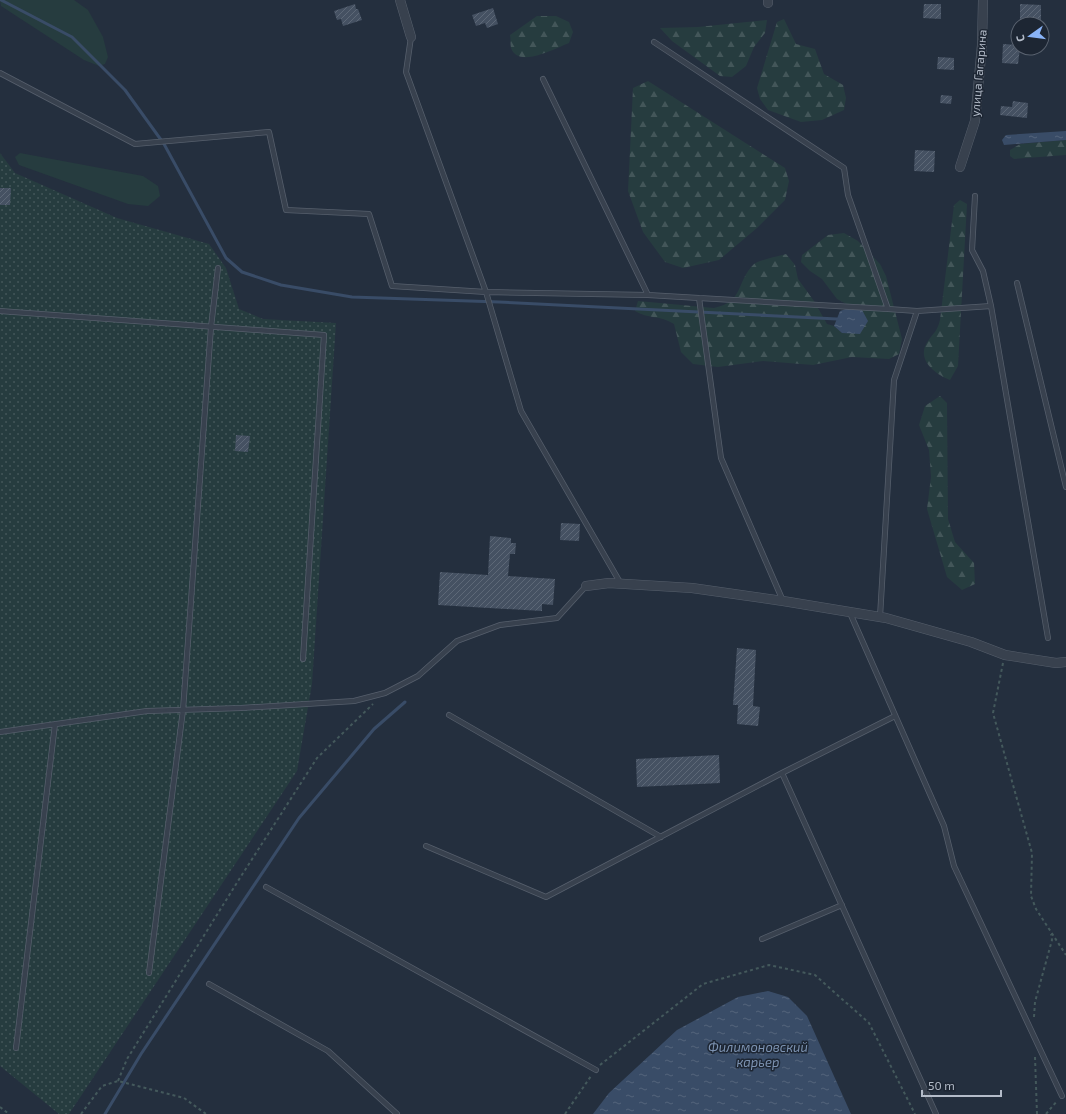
<svg xmlns="http://www.w3.org/2000/svg" width="1066" height="1114" viewBox="0 0 1066 1114" font-family="'Exo 2',sans-serif">
<style>
.grass{fill:#263c3f}
.forest{fill:url(#forest-firs)}
.garden{fill:url(#garden-dots)}
.water{fill:url(#water-ripples)}
.lines{fill:none;stroke-linecap:round;stroke-linejoin:round}
.stream{stroke:#394c67;stroke-width:3}
.building{fill:url(#building-hatch)}
.lane-casing{stroke:#565f6c;stroke-width:6}
.street-casing{stroke:#565f6c;stroke-width:10}
.path{stroke:#44595c;stroke-width:2;stroke-dasharray:3 3;stroke-linecap:butt}
.lane{stroke:#38414e;stroke-width:4.5}
.street{stroke:#38414e;stroke-width:9}
.labels{text-anchor:middle;stroke-width:3;stroke-linejoin:round;paint-order:stroke}
.street-label{font-size:12px;fill:#b4bcc9;stroke:#1d2633}
.water-label{font-size:13px;font-style:italic;fill:#7c92b1;stroke:#1d2633}
</style>
<defs>
<pattern id="forest-firs" width="22" height="20" patternUnits="userSpaceOnUse"><rect width="22" height="20" fill="#263c3f"/><path d="M5 1l3.5 6h-7zM16 11l3.5 6h-7z" fill="#435659"/></pattern>
<pattern id="garden-dots" width="8" height="8" patternUnits="userSpaceOnUse"><rect width="8" height="8" fill="#263c3f"/><path d="M2 2h.1M6 6h.1" fill="none" stroke="#435659" stroke-width="1.8" stroke-linecap="round"/></pattern>
<pattern id="water-ripples" width="26" height="14" patternUnits="userSpaceOnUse"><rect width="26" height="14" fill="#394c67"/><path d="M2 4q2-2 4 0t4 0M15 11q2-2 4 0t4 0" fill="none" stroke="#53647b"/></pattern>
<pattern id="building-hatch" width="6" height="6" patternUnits="userSpaceOnUse"><rect width="6" height="6" fill="#455162"/><path d="M-1 1l2-2M0 6l6-6M5 7l2-2" fill="none" stroke="#5d6877"/></pattern>
</defs>
<rect width="100%" height="100%" fill="#242f3e"/>
<path class="grass" d="M0 0H74L88 10 103 37 108 57 105 64 99 66 84 60 1 6Z
M20 153 143 176 158 186 160 196 148 206 128 204 19 165 15 157Z"/>
<path class="forest" d="M537 16H556L569 22 573 32 569 43C556 48 518 69 511 48 510 44 511 39 510 35Z
M784 19 796 44 815 49 824 74 843 85 846 98 844 110 822 120 801 122 768 110 760 99 757 88 777 22Z
M767 20 765 33 754 47 746 66 732 77 720 76 672 41 660 28 698 27Z
M648 81 785 168 789 181 785 200 757 228 719 260 683 268 665 262 643 232 628 191 633 88Z
M1066 140V155L1014 159 1010 156V150L1020 144Z
M960 200 967 204 958 366 950 380C935 374 915 359 928 341 934 332 937 332 940 320L954 205Z
M844 233 858 241 880 264 886 276 902 339 899 354 889 359 852 357 813 365 763 361 718 367 693 364 681 352 674 324C660 315 648 319 635 311L638 301 714 308C745 301 735 283 754 264 759 260 779 256 786 254L795 265 798 279 814 301 827 324 834 326 842 333 852 307 837 299 822 279 810 271 801 262 802 255 828 235Z
M940 396 947 403 948 519 955 542 974 563 975 584 962 590 947 577 927 509 931 477 929 450 919 425 925 406Z"/>
<path class="garden" d="M0 153 15 173 117 218 209 244 226 268 239 309 263 319 336 323 312 684 297 771 69 1114H59L0 1066Z"/>
<path class="water" d="M1066 131V140L1004 145 1002 140 1006 135Z
M852 307 862 310 868 321 860 334 842 333 834 326 840 311Z
M768 991 788 997 807 1016 851 1114H593L609 1093 677 1030 738 997Z"/>
<g class="lines">
<path class="stream" d="M1 0 72 37 125 90 164 144 226 258 242 272 281 285 352 297 499 302 837 319
M105 1114 141 1054 299 818 374 729 405 702"/>
</g>
<path class="building" d="M355 4 356 9H358L362 20 343 26 341 19 337 20 334 11Z
M924 4H941V19L923 18Z
M1020 4 1041 5V24H1020Z
M493 8 498 24 487 28 485 23 476 26 472 15Z
M1003 44 1018 45V48H1020L1018 64 1002 63Z
M938 57 954 58V70L937 69Z
M941 95 952 96 951 104 940 103Z
M1013 101 1028 103 1027 118 1000 115 1001 106 1012 107Z
M915 150 935 151 934 172 914 171Z
M0 188H11L10 205H0Z
M236 435 250 436 248 452 235 451Z
M561 523 580 524 579 541 560 540Z
M490 536 511 538V543H516L515 554H510L508 576 555 579 553 605 542 604V611L438 605 440 572 488 575Z
M737 648 756 650 753 706 760 707 758 726 737 724 738 705H733Z
M719 755 720 783 637 787 636 759Z"/>
<g class="lines">
<g class="lane-casing">
<path id="lane" d="M654 42 844 168 848 195 888 309 699 298
M0 73 135 144 269 132 286 210 369 214 392 286 486 292 406 72 411 37
M543 79 648 295 699 298 721 458 783 601
M1017 283 1066 487
M991 306 1048 638
M0 311 324 335 303 659
M917 311 991 306 983 271 972 250 975 196
M621 584 521 411 486 292 648 295
M850 613 944 826 954 866 1062 1096
M880 617 894 380 917 311 888 309
M449 715 661 837
M895 716 782 773 936 1114
M0 732 147 711 241 708 354 701 385 693 418 676 457 641 500 625 557 618 586 586
M426 846 546 897 782 773
M266 887 596 1070
M762 939 842 905
M149 973 183 710 211 327 218 268
M209 984 328 1051 397 1114
M16 1048 55 724"/>
</g>
<g class="street-casing">
<path id="street" d="M400 0 411 37
M768 0V3
M960 167 975 121 982 45 983 0
M586 586 609 583 692 588 783 601 886 618 971 642 1005 655 1056 663 1066 662"/>
</g>
<path class="path" d="M1003 663 993 713 1032 853 1031 896 1036 909 1066 955
M1034 1017 1035 1002 1052 940 1051 934
M1035 1057 1037 1114
M600 1065 703 984 769 965 815 975 869 1023 915 1114
M118 1081 127 1059 238 881 317 758 373 704
M0 1107 9 1114
M81 1114 102 1086 118 1081 184 1098 206 1114
M565 1114 591 1076
M1046 1114 1057 1101"/>
<use href="#lane" class="lane"/>
<use href="#street" class="street"/>
</g>
<g class="labels">
<g class="street-label">
<text transform="translate(979 73) rotate(-85)" y="4">улица Гагарина</text>
</g>
<g class="water-label">
<text x="758" y="1052">Филимоновский<tspan x="758" dy="15">карьер</tspan></text>
</g>
</g>
<g transform="translate(1030 36) rotate(256)"><circle r="19" fill="#1d2633" stroke="#59626f"/>
<path d="M0-3L7 15L0 10L-7 15Z" fill="#8ab4f8"/>
<text y="-6" font-size="11" font-weight="bold" text-anchor="middle" fill="#b4bcc9">С</text>
</g>
<path d="M922 1090v6h79v-6" fill="none" stroke="#b4bcc9" stroke-width="2"/>
<text x="928" y="1090" font-size="12" fill="#b4bcc9" stroke="#1d2633" stroke-width="3" paint-order="stroke">50 m</text>
</svg>
